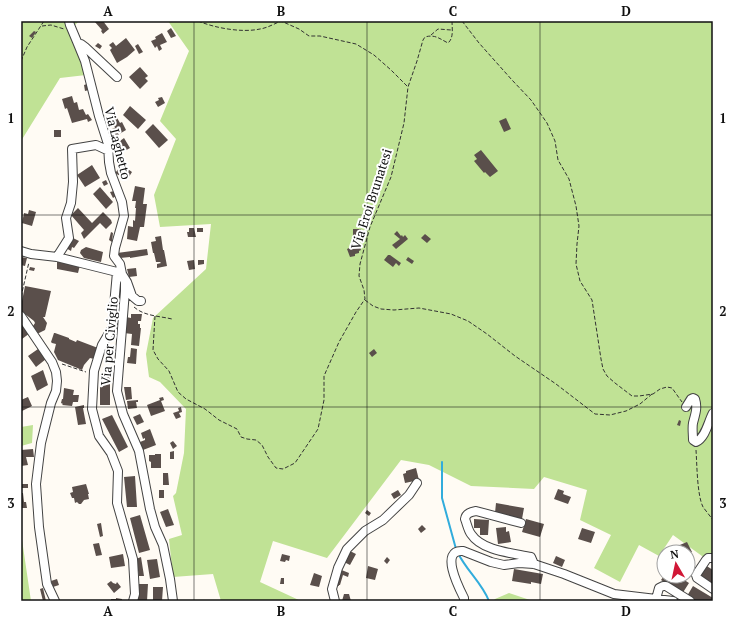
<svg xmlns="http://www.w3.org/2000/svg" width="734" height="622" viewBox="0 0 734 622" font-family="'PT Serif',serif">
<style>
.forest{fill:#c0e295}
.lines{fill:none;stroke-linecap:round;stroke-linejoin:round}
.stream{stroke:#31acdc;stroke-width:2}
.building{fill:#5a4f4b}
.minor-casing{stroke:#434343;stroke-width:10}
.path{stroke:#323232;stroke-width:1;stroke-dasharray:4 2;stroke-linecap:butt}
.minor{stroke:#fff;stroke-width:8}
.grid{fill:none;stroke:#101010;stroke-width:1;stroke-opacity:0.55}
.labels{text-anchor:middle;stroke-width:4;stroke-linejoin:round;paint-order:stroke}
.street-label{font-size:13px;fill:#101010;stroke:#fff}
.neatline{fill:none;stroke:#101010;stroke-width:1.5}
.grid-label{font-size:13px;text-anchor:middle;font-weight:bold;fill:#101010}
</style>
<rect width="100%" height="100%" fill="#fffbf4"/>
<path class="forest" d="M21 21H79L74 26 86 75 60 78 21 141Z
M168 21H713V564L673 535 659 556 639 545 620 582 594 568 611 535 580 520 587 490 544 477 534 489 471 486 429 465 401 460 327 558 273 541 260 582 301 601H221L213 574 173 577 169 539 182 535 173 496 176 493 184 453 186 409 160 382 149 377 146 354 153 318 206 269 211 224 160 227 154 195 176 139 160 121 189 51Z
M33 425 32 443 21 446V427Z
M21 533 31 601H21Z
M509 593 533 601H493L495 599Z"/>
<g class="lines">
<path class="stream" d="M442 462V498L456 549
M458 553C466 570 482 583 489 601"/>
</g>
<path class="building" d="M94 21H103L109 29 103 34 101 31 102 30Z
M171 28 176 36 171 38 167 31Z
M34 31 36 32 32 38 29 36Z
M162 33 167 42 160 45 162 49 159 51 157 46 155 48 151 41 156 39 155 37Z
M126 38 135 50 127 57 117 63 110 50 112 48 109 45 113 42 116 46Z
M98 43 102 46 100 49 95 46Z
M138 44 143 52 139 54 135 46Z
M140 67 148 76 145 78 148 81 140 89 129 77Z
M87 84 89 90 85 91 84 85Z
M72 96 74 103 77 102 79 110 83 109 86 115 88 114 92 120 88 122 87 119 72 123 67 108 65 109 62 99Z
M162 97 165 103 158 107 155 102 159 100 158 98Z
M130 106 146 120 138 129 123 115Z
M116 116 120 123 122 122 126 130 116 136 112 129 115 128 111 120Z
M506 118 511 129 504 132 499 121Z
M153 124 168 140 159 148 145 132Z
M54 130H61V137H54Z
M124 138 130 148 121 153 116 144Z
M113 150H119V154H113Z
M481 150 498 171 490 177 485 172 484 173 474 161 477 159 474 155Z
M92 165 100 178 85 187 77 175Z
M122 165 132 172 127 180 115 173Z
M106 180 108 184 104 186 102 182Z
M135 186 145 188 143 204H147L144 227H140L137 241 127 239 128 226 133 227V220L135 221 136 208H135L136 201H132Z
M100 187 113 202 106 209 93 194Z
M114 191 116 196 113 198 110 192Z
M78 208 92 223 103 212 111 220 112 223 106 229 100 223 84 239 81 233 84 230 71 215Z
M29 210 36 212 32 226 22 223 24 213 28 214Z
M189 228H194L196 237H188L187 232H189Z
M197 228H203V232H197Z
M353 229H361L362 240H353Z
M397 231 401 236 402 235 403 237 405 235 408 239 396 249 392 245 400 239 394 234Z
M111 232 113 233 112 242 109 240Z
M425 234 431 239 427 243 421 238Z
M161 236 163 250H164L167 266 157 268V264L161 263 160 262H156L154 253H153L151 242 156 241 155 237Z
M71 237 79 241 74 248 72 247 71 251 66 248Z
M359 243 361 250 359 251V253L355 254V256L350 257 347 249Z
M86 247 103 252 101 262 84 258 80 253 81 250Z
M147 249 148 255 130 258V257L120 258 117 253Z
M388 255H390L401 263 399 266 396 263 393 267 384 260Z
M21 257 27 258 25 266 21 265Z
M408 257 414 261 412 264 406 260Z
M57 260 80 265 78 273 57 269Z
M194 260 195 269 189 270 187 261Z
M198 260H204V264L198 265Z
M30 267 35 268 34 271 29 270Z
M136 268 137 276 129 277 127 269Z
M25 286 51 291 45 317H43L47 323 45 330 39 333H38L33 326 35 323 34 321 21 311V306Z
M131 314H142L141 321H138V324H140V328H141L139 346 131 345 132 334 124 333 126 317 131 318Z
M21 321 30 333 22 339 21 338Z
M54 333H55L69 338V339L76 342 77 340 98 348 94 359 90 358 84 365 82 370 58 360 54 352 56 344 52 343 51 342Z
M131 348 137 349 136 364 127 363 128 357H130Z
M38 349 46 359 36 367 28 356Z
M374 349 377 353 372 357 369 353Z
M43 370 48 385 37 391 31 376Z
M100 375H110V405H100Z
M124 387H131L132 399 126 400Z
M64 388 74 390 73 395H79L78 402H73L72 406 62 405 63 404 61 403 62 399H63Z
M28 397 32 406 22 411 21 409V400Z
M163 397 164 400 161 401 165 411 151 416 147 405 160 400 159 398Z
M138 400V402H136L137 408 128 409 127 401Z
M84 405V408H83L86 424 78 425 75 407Z
M181 407 182 412 179 413 181 417 176 419 173 413 179 411 178 408Z
M140 414 144 422 137 425 133 417Z
M112 415 128 447 119 452 102 419Z
M679 420 681 421 680 426 677 425Z
M150 429 156 445 143 450 140 442 145 440V438L143 439 141 433Z
M173 441 177 446 173 449 170 443Z
M33 449 34 457H26L28 465 21 466V450Z
M174 451V459H170V452Z
M155 454H161V468H151V462L149 461V455H155Z
M416 468 419 480 405 483 403 474 406 473V471Z
M163 473H168L169 485H163Z
M135 476 137 507H127L124 477Z
M21 484H28V488H21Z
M86 484 89 494H88L89 499 84 500 81 504H79L77 502 75 503 74 498H72L70 493 73 492 72 487Z
M558 489 564 491 563 494 571 497 568 504 554 499Z
M159 490H164V498H159Z
M398 490 401 495 394 499 391 494Z
M21 493H23L24 502H26L27 508H21Z
M496 503 524 508 522 519 509 517V516L495 513Z
M168 509 174 525 166 527 160 512Z
M367 510 371 513 369 516 365 513Z
M140 515 150 550 139 553 130 518Z
M474 519 489 520 488 535H480V528H474Z
M526 519 544 524 540 537 522 532Z
M101 523 103 536 100 537 97 524Z
M422 525 426 529 421 533 418 529Z
M506 527V532L509 531 511 542 498 544 496 528Z
M582 528 595 532 591 543 578 539Z
M687 542 692 552 688 554V552H678L675 547Z
M99 543 102 555 96 556 93 544Z
M350 551 356 554 350 565 344 562Z
M123 554 125 566 111 568 109 557Z
M282 554 290 556 289 561 286 560 285 562 280 561Z
M556 556 565 560 562 567 553 563Z
M141 557 144 576H139L136 559Z
M387 557 390 560 387 564 384 561Z
M157 559 160 577 150 579 147 560Z
M705 565 713 570V585L698 576Z
M368 566 378 569 375 580 366 578Z
M339 569 349 573 348 577 343 575 340 585H339V586L335 585Z
M514 569 543 574 541 584 531 582V584L512 581Z
M314 573 322 576 319 587 310 585Z
M664 576H678L689 583 682 594 661 580Z
M281 578H284V584H280Z
M57 579 59 585 53 587 51 581Z
M111 581 113 583 116 584 117 582 121 587 114 593 107 584Z
M137 584H148L147 601H136Z
M693 586 713 598V601H694L687 596Z
M153 587H163L162 601H153Z
M43 588 46 601H43L40 589Z
M344 594H349L351 601H342Z
M116 598 122 599V601H111V599H116Z"/>
<g class="lines">
<g class="minor-casing">
<path id="minor" d="M69 21 70 25 78 44
M117 77 85 47 81 44H78L85 61 99 116 108 144 109 162 111 173 122 202 124 216 115 248 114 256 120 264 122 274 127 282 132 296 138 301H141
M21 251 31 254 57 257 117 272 122 274 125 282V291L117 391 123 414 139 451 150 509 155 527 163 545 170 579 173 601
M57 257 69 238 66 218 71 203 73 182 72 149 96 145 109 151
M117 272 112 328 102 345 94 371 92 409 99 436 111 453 118 471 117 503 133 559 135 594 133 601
M21 316 52 362 56 372 57 381 56 391 51 403 41 443 36 484 39 527 47 584 55 601
M686 407 691 399 693 398 695 399C698 408 695 415 693 423 692 428 693 434 693 440L696 442C706 437 708 422 713 413
M521 523 476 511C471 512 466 513 465 519 467 524 468 530 471 534 482 551 512 553 531 557L534 564
M713 558H708L706 560 696 575 697 578 713 589
M656 599 659 588 663 586H666L690 601
M335 601 332 589 338 568 347 549 365 531 383 520 409 495 417 483
M464 601V598C459 588 439 549 463 551L491 562 504 565 519 563 534 564 564 574 614 594 673 601"/>
</g>
<path class="path" d="M198 21C215 28 242 33 260 29 267 28 274 24 281 21L299 29 309 36H320L356 44 374 55 391 70 408 87
M462 21 479 43 512 80 531 100 547 123 555 141 558 160 569 179 576 206 579 226 577 244 576 264 580 281 592 300 601 359 603 369 607 376 615 383 632 396H639L653 394 660 389 667 387 672 388 682 402
M42 26 51 25 64 29
M431 35 438 29 451 30
M21 61 27 47 44 21
M21 297 29 262
M365 300 373 306 381 309 394 310 419 308 451 314 468 321 487 334 515 356 556 384 595 414 610 415 626 411 640 404 652 394
M134 307C144 316 159 316 172 319
M155 316 153 350 158 359 169 371 178 392 186 399 205 409 219 420 237 429 241 437 247 439 256 440 262 445 268 457 276 468 283 469 295 463 318 429 324 400V376L339 342 356 312 365 299 364 290 359 276 360 264 370 227 391 177 404 123 408 87 417 61 423 40 425 37C435 34 440 39 448 43 454 38 452 28 452 21
M62 364 86 372
M696 450C697 464 697 495 703 507 706 511 710 516 713 520"/>
<use href="#minor" class="minor"/>
</g>
<path class="grid" d="M194 21V601M367 21V601M540 21V601M21 215H713M21 407H713"/>
<g class="labels">
<g class="street-label">
<text transform="translate(118 143) rotate(76)" y="5">Via Laghetto</text>
<text transform="translate(371 199) rotate(-72)" y="5">Via Eroi Brunatesi</text>
<text transform="translate(109 341) rotate(-85)" y="5">Via per Civiglio</text>
</g>
</g>
<rect width="734" height="622" fill="none" stroke="#ffffff" stroke-width="44"/>
<g transform="translate(676 564) rotate(351)"><circle r="19" fill="#ffffff" stroke="#9f9f9f"/>
<path d="M0-3L7 15L0 10L-7 15Z" fill="#d11736"/>
<text y="-6" font-size="11" font-weight="bold" text-anchor="middle" fill="#101010">N</text>
</g>
<rect x="22" y="22" width="690" height="578" class="neatline"/>
<g class="grid-label">
<text x="108" y="16">A</text>
<text x="281" y="16">B</text>
<text x="453" y="16">C</text>
<text x="626" y="16">D</text>
<text x="11" y="123">1</text>
<text x="723" y="123">1</text>
<text x="11" y="316">2</text>
<text x="723" y="316">2</text>
<text x="11" y="508">3</text>
<text x="723" y="508">3</text>
<text x="108" y="616">A</text>
<text x="281" y="616">B</text>
<text x="453" y="616">C</text>
<text x="626" y="616">D</text>
</g>
</svg>
